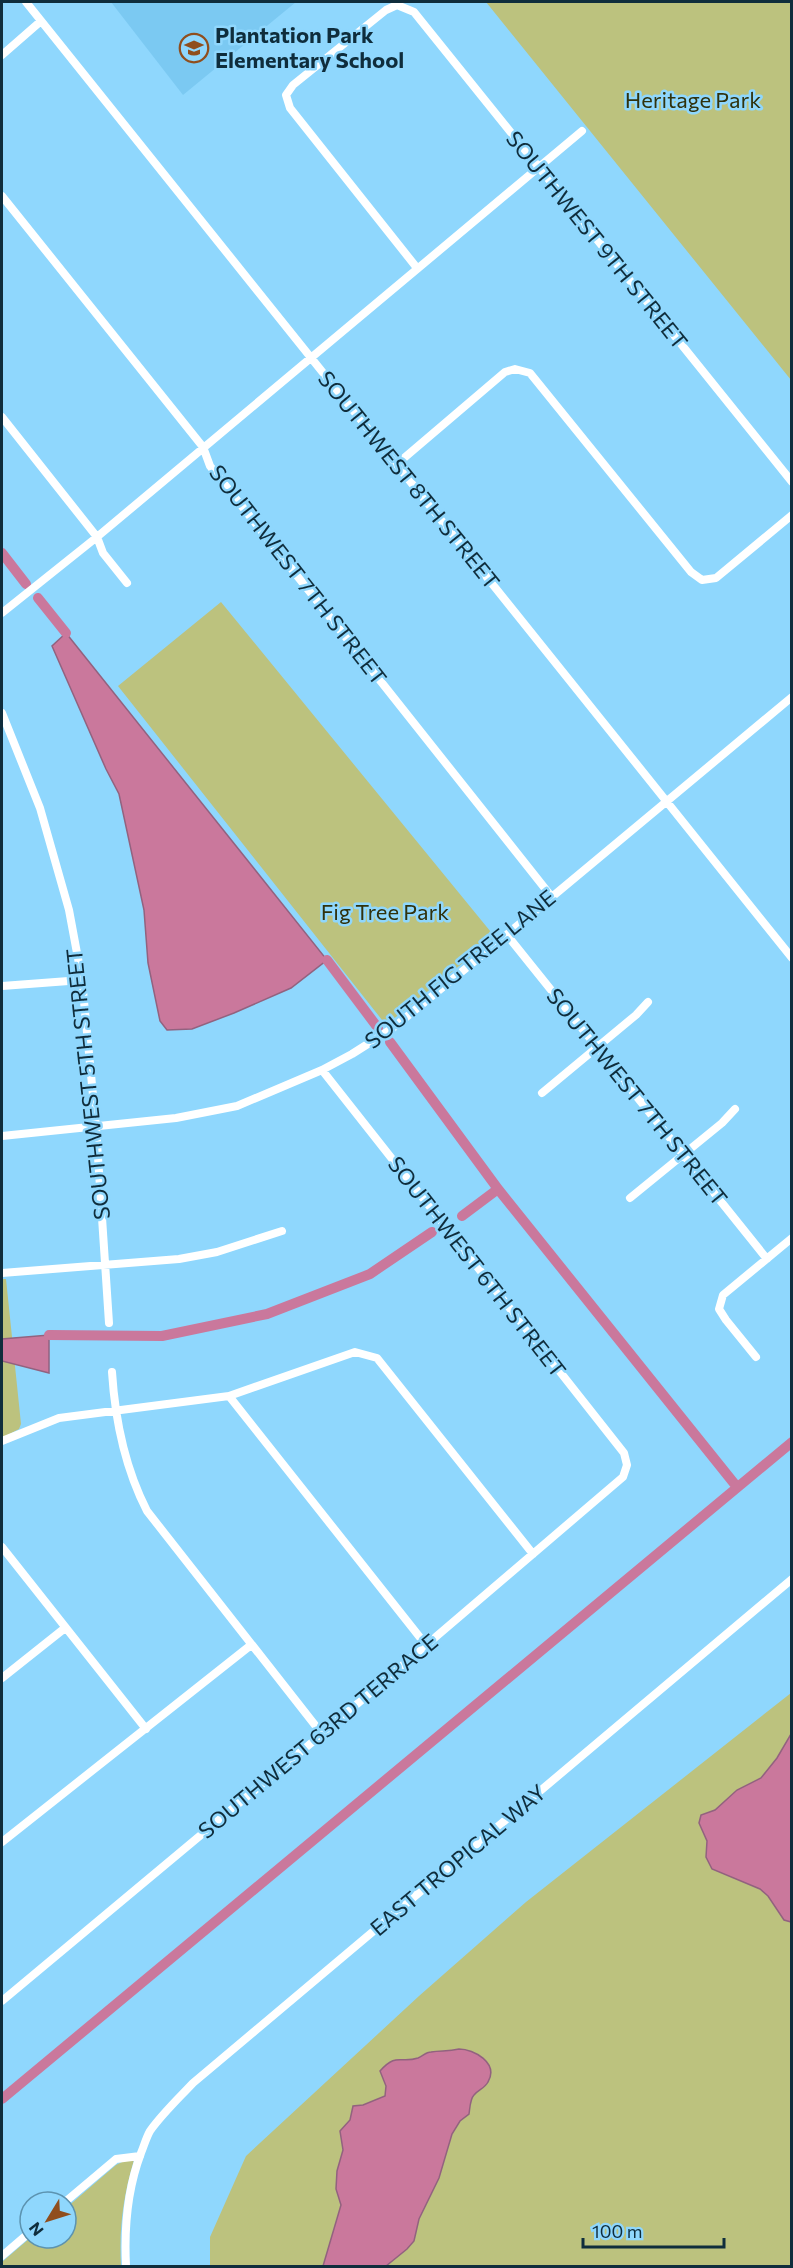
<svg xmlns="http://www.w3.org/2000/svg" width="793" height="2268" viewBox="0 0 793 2268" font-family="Commissioner,sans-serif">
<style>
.built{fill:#7bc9f2}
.green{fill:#bcc27e}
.water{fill:#ca789c;stroke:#92627f;stroke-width:1.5}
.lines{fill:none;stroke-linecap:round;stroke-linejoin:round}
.canal{stroke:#ca789c;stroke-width:10}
.minor{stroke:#fff;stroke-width:8}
.labels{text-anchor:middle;stroke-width:5;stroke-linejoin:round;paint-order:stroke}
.poi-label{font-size:22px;font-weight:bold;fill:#0f2d3c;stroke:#8fd7fd;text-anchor:start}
.park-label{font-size:22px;fill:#30320d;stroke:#8fd7fd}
.street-label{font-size:22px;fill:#0f2d3c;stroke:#8fd7fd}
</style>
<rect width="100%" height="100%" fill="#8fd7fd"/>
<path class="built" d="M111 2H296L183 95Z"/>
<path class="green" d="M486 2H791V380Z
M221 602 495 937 386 1025 118 686Z
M2 1279H6L21 1424 19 1429 2 1438Z
M791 1693V2266H210V2237L246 2156 419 1996 526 1902Z
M134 2160C123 2197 119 2228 121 2266H2V2262L30 2238H66V2208L116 2165 124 2161Z"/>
<path class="water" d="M66 633 327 960 291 988 234 1013 192 1029 167 1030 160 1021 148 963 144 910 119 794 106 769 52 646Z
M49 1335V1373L2 1361V1339Z
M791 1734V1922L784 1920 768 1896 760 1889 712 1869 706 1857 707 1841 699 1823 701 1815 715 1810 737 1790 761 1778 777 1758Z
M459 2049C474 2049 499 2063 488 2082 485 2088 478 2090 474 2095 470 2099 470 2108 469 2114L460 2121 452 2134 439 2178 419 2219 414 2241 407 2249 386 2266H323L341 2205 336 2189 337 2171 343 2150 340 2131 350 2120 353 2106 363 2105 385 2096 386 2086 380 2071C397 2052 400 2064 418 2058 423 2056 426 2052 431 2052 441 2050 447 2052 459 2049Z"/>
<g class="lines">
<path class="canal" d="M2 553 26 584
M38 598 66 633
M327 960 378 1028
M390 1042 498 1189 737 1487
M462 1216 498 1189
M49 1335 162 1336 267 1314 370 1274 432 1232
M2 2099 792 1442"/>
<path class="minor" d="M26 2 792 958
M2 55 41 21
M2 196 203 447 210 466 551 896
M417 268 290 108 286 95 293 85 386 10 397 5 414 12 792 482
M2 417 97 537 103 553 127 583
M397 464 505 372 515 369 530 373 691 572 702 580 716 578 792 515
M2 613 97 537 582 131
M2 713 40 808 69 910 82 980 96 1127 109 1323
M507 935 767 1259
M2 986 82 980
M542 1093 636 1015 648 1002
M2 1136 176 1118 237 1106 322 1070 352 1054 393 1028 481 956 792 697
M630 1198 722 1123 735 1109
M2 1273 179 1259 217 1252 282 1231
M756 1357 726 1320 719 1309 723 1295 792 1238
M112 1372C115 1419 125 1468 147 1511L322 1734
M229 1396 426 1645
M2 1441 59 1418 229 1396 355 1352 377 1358 533 1554
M2 1547 146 1729
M2 1678 65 1628
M2 1842 251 1645
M2 2001 322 1734 623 1477 627 1465 624 1453 322 1070
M65 2202 116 2159 140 2156
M2 2256 30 2232
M126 2266C124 2227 127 2190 141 2153 144 2146 146 2138 150 2131 162 2114 178 2099 193 2083L792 1579"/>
</g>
<defs>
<g id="school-ring" transform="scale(1.5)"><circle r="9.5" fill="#8fd7fd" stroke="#904e1d" stroke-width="1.5"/><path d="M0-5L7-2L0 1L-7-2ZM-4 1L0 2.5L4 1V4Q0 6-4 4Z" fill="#904e1d"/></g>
</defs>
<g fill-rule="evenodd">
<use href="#school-ring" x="194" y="48"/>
</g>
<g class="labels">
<g class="poi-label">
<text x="215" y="43">Plantation Park<tspan x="215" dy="25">Elementary School</tspan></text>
</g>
<g class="park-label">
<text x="693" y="108">Heritage Park</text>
<text x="385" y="920">Fig Tree Park</text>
</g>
<g class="street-label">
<text transform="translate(597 240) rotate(51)" y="8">SOUTHWEST 9TH STREET</text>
<text transform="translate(409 480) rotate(51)" y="8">SOUTHWEST 8TH STREET</text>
<text transform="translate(298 575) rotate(52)" y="8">SOUTHWEST 7TH STREET</text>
<text transform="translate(460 969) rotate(-39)" y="8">SOUTH FIG TREE LANE</text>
<text transform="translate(88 1084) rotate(-96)" y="8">SOUTHWEST 5TH STREET</text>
<text transform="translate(637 1097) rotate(51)" y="8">SOUTHWEST 7TH STREET</text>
<text transform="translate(477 1267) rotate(52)" y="8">SOUTHWEST 6TH STREET</text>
<text transform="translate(318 1736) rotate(-40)" y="8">SOUTHWEST 63RD TERRACE</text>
<text transform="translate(458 1860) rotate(-40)" y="8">EAST TROPICAL WAY</text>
</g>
</g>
<rect width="793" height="2268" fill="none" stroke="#0f2d3c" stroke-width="6"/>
<g transform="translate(48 2220) rotate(232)"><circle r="28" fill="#8fd7fd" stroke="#5c93b0" stroke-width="1.5"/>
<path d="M0-4.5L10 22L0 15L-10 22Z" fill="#904e1d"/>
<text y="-9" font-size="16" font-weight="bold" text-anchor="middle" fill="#0f2d3c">N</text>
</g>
<path d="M583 2238v9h141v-9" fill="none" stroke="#0f2d3c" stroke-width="3"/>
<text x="592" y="2238" font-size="18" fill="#0f2d3c" stroke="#8fd7fd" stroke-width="4.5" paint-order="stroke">100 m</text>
</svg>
